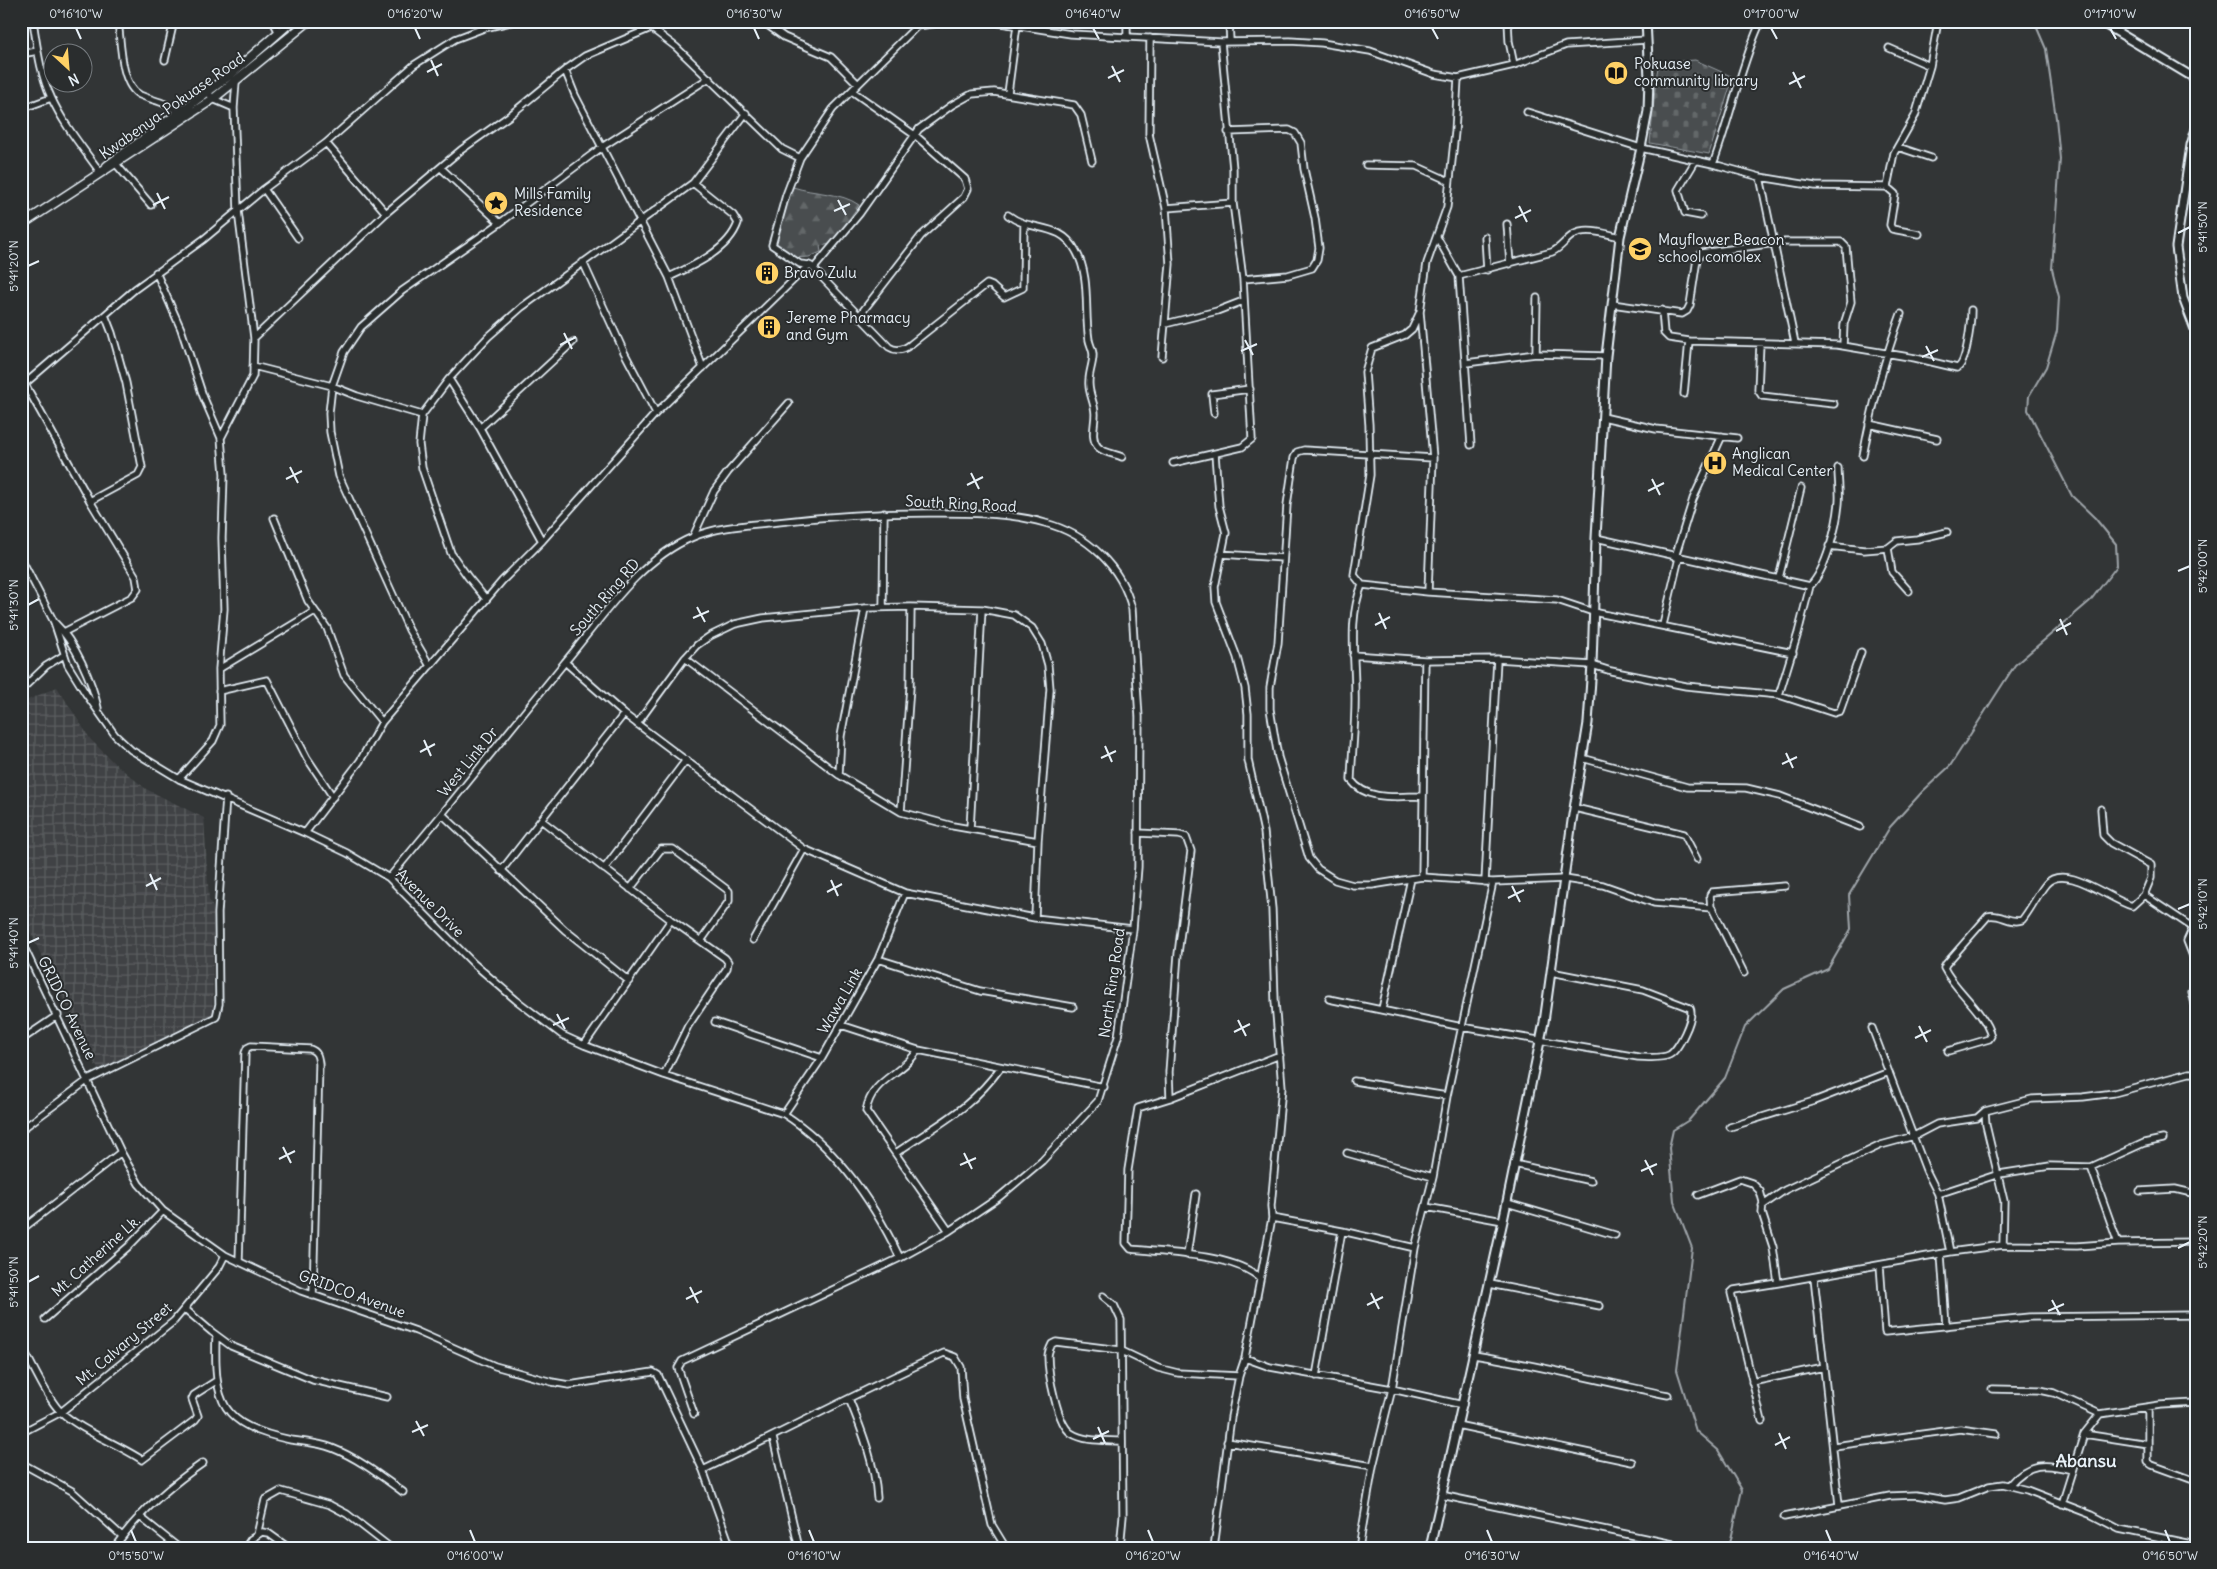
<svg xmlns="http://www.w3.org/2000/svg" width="2217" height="1569" viewBox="0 0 2217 1569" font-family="Delius,sans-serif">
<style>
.industrial{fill:url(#industrial-grid)}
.grass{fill:#494d4f;stroke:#989fa4}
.forest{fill:url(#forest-firs);stroke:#989fa4}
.cemetery{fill:url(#cemetery-stones);stroke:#989fa4}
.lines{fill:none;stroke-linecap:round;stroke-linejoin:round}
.stream{stroke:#9fa5aa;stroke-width:2}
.minor-casing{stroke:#e8f1f8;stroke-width:9}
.tertiary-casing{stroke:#e8f1f8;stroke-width:11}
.secondary-casing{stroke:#e8f1f8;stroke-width:11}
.minor{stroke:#2a2d2e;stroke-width:5.5}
.tertiary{stroke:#2a2d2e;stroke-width:7}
.secondary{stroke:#2a2d2e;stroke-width:8}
.ticks{fill:none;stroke:#e8f1f8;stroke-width:2}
.labels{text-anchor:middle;stroke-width:4;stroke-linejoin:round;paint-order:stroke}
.poi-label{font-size:15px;fill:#e8f1f8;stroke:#2a2d2e;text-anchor:start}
.street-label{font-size:15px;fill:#e8f1f8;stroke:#2a2d2e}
.quarter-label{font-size:18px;font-weight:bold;fill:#e8f1f8;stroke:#2a2d2e}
.neatline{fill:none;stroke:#e8f1f8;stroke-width:2}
.ticks-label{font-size:12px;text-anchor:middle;fill:#e8f1f8}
</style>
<defs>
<pattern id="industrial-grid" width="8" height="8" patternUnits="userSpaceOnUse" patternTransform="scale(1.25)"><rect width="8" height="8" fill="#3f4244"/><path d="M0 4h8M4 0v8" fill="none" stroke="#5b5e60"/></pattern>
<pattern id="forest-firs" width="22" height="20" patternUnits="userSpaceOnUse" patternTransform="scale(1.25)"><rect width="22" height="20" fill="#494d4f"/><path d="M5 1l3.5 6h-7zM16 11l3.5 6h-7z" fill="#636769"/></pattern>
<pattern id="cemetery-stones" width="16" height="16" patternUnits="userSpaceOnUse" patternTransform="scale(1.25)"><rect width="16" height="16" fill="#494d4f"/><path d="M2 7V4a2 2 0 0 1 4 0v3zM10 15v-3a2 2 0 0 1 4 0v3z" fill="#636769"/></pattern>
</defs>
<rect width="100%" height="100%" fill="#323536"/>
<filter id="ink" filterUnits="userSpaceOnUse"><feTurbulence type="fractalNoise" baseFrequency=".02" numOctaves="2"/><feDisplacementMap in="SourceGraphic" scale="10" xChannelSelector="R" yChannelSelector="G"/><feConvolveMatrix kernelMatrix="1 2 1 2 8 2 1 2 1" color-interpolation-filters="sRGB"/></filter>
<g filter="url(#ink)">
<path class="industrial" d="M57 687 91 740 113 762 146 789 204 818 209 900 213 907V1016L98 1070 21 914V703Z"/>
<path class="grass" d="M2196 226V262L2189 261Z"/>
<path class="forest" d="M793 187C814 194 841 192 859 205L834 241 831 244 820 246 821 252 809 257 793 258 773 244 788 195Z"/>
<path class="cemetery" d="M1695 60 1733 77 1709 154 1650 143 1656 78 1659 63Z"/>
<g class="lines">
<path class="stream" d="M1729 1548 1742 1490 1718 1450 1696 1431 1677 1370 1692 1248 1674 1201 1669 1148 1673 1130 1689 1120 1725 1078 1745 1027 1784 989 1828 969 1851 929 1849 895 1890 827 1923 791 1950 766 2015 665 2090 601 2117 566 2116 544 2095 518 2072 496 2028 410 2029 396 2046 367 2057 331 2059 297 2052 269 2060 159 2056 118 2046 49 2034 21"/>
<g class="minor-casing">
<path id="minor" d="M33 21C37 46 40 74 51 97 63 124 83 148 100 172
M118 21C121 41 120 85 140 95 156 102 163 100 179 113
M273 21 279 33
M642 21 676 47 782 149 800 158
M762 21 784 37 831 57 858 84
M908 21 917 26
M956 21 994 22 1071 34 1221 42 1290 41 1322 43 1370 51 1434 74 1458 78 1514 65 1566 45 1647 40
M1127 21V37
M1229 21 1230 42
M1508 21 1509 41 1514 65
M2112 29 2116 21
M1150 38 1149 134 1166 208 1170 264 1162 357
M1889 48 1930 66
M21 54 38 51
M165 60 174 21
M565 70 575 95 669 277 703 368
M1458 78 1455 132 1447 207 1427 263 1420 312 1412 329 1405 335 1372 348 1365 372 1369 425 1370 475 1354 575 1362 585 1428 592 1557 600 1593 612 1793 653
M852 91 916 136 965 179 968 189 964 197 921 236 859 316
M208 92 213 99 234 108
M1008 93 1017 25
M21 109 51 98
M1527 112 1641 148 1713 164 1760 177 1815 186 1887 187 1895 194 1890 225 1892 229 1919 234
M1228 132 1289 130 1295 133 1301 143 1304 169 1315 218 1319 248 1317 260 1312 268 1288 275 1243 279
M326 143 386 213
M1898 147 1931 158
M1696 160 1678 190 1685 213 1701 216
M116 164 151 205
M1713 164C1730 119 1739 72 1758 28V21
M1366 165 1416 166 1449 181
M441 168 500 223
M1760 177 1795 343
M1887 187 1894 153 1915 116 1930 66 1938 21
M264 189 298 238
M1166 208 1233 203
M1008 215C1031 233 1060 221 1076 251 1091 277 1084 311 1089 340 1090 345 1093 350 1093 355 1093 365 1088 374 1089 385 1089 394 1095 404 1095 414 1095 425 1090 438 1098 447 1104 453 1115 454 1122 457
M1507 224 1510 264
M1437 237 1459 276 1471 445
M1485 237 1487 270
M583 262 624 352 656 413
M811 266 889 347C897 352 904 350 911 344L987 284 992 286 1004 297 1023 288 1024 224
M814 268 860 213 919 129 952 105 972 94 994 92 1074 105 1081 115 1092 161
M156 272 181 329 203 396 221 438 224 474 222 538 224 609 219 669 220 725 213 741 179 779
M1459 276 1552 252C1561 248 1565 240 1573 235 1586 227 1607 234 1620 237
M669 277C693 266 729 250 738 223L733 215 693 183
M1612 304 1682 314 1687 311 1690 305 1697 259 1701 253 1784 242H1841L1846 247 1851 302 1844 324 1843 346
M1662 310 1664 333 1669 338 1689 341 1837 345 1915 358 1957 368C1967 364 1971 322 1971 310
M1420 312 1433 458 1304 450 1297 452 1294 458 1287 505 1278 643 1270 687V709L1278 757 1309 858 1318 869 1335 880 1353 885H1372L1422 877 1493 882 1565 879 1603 885 1654 903 1712 908 1744 973
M1165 324 1217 311 1243 301
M254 338 386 213 461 150 509 116 565 70 585 56 651 28
M1760 343 1758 390 1762 396 1834 404
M1536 354 1537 298
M1466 363 1536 354 1606 356
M253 366 332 386 357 396 422 415
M449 379 480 428 542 541
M25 384 90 501 136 577 138 589 132 597 64 632
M21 387 135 289 204 239 264 189 326 143 414 65 455 39 484 28 515 21
M1684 394 1689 341
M1214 413 1212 394 1250 389
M1603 417 1656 429 1737 438
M1869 424 1937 439
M480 428 573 342
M221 438 253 376 254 338 238 211 234 108 236 82
M1215 454 1219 506 1226 533 1215 587 1216 602 1237 657 1245 688 1248 714V760L1264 832 1272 909 1275 1001 1282 1087 1271 1206 1272 1218
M1863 456C1872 407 1884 360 1901 314
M1173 463 1242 447 1252 439 1243 279 1233 203V169L1221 42
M90 501 138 475 142 467 126 383 112 333 105 315
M274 518 308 601 327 628 344 675 382 722
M693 537 714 491 728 472 789 403
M1596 538 1810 586 1798 633 1779 695
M1829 546 1864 550 1888 548 1892 572 1909 591
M1888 548 1897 541 1917 539 1947 532
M1221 554 1283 558
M1675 557 1693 499 1722 436
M21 558 54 622 68 665 86 694 115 735 131 750 179 779 305 833 347 853 389 878 473 963 516 1000 562 1035 584 1045 664 1075 784 1114C837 1148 874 1203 900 1258
M1779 578 1801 488
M1362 585C1348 619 1355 656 1355 692 1356 721 1352 751 1351 780 1367 802 1399 796 1423 796
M1810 586C1826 570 1837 526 1839 503 1840 492 1838 480 1838 468
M1428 592 1433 458
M486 599 468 577 451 553 422 468 419 444 422 415 449 379 488 337 522 307 693 183 746 113
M883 607 884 513
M55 623C75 642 92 681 98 708
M1663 625 1679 558
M1353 655 1425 660
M685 658 839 775 901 812 953 826 1038 841
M565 662C602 618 638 560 693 537 719 526 751 525 778 522 829 516 878 513 929 513 967 513 1008 512 1045 523 1087 534 1122 567 1132 609L1139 717 1138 867 1133 929 1118 1037 1098 1101 1042 1161 998 1198 949 1231 900 1258 682 1361 678 1368 694 1414
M430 666 409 630 339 476 330 432 329 413 332 386 344 352 361 327 402 291 500 223 602 147 709 78
M219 669 315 611
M21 690 46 666 64 655
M219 691 267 680 307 758 333 797
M637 724 685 658 697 645 710 636 735 624 763 618 865 608 911 607 982 609 1014 615 1032 628 1042 644 1048 665 1050 689 1038 841 1035 918
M1582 758 1687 787 1746 788 1780 796 1860 827
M839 775 841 736 865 608
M1575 808 1684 834 1697 859
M2101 809 2103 835 2111 843 2151 865V878L2144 895
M901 812 910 687 911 607
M541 820 671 920 725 958 728 962 727 968 688 1026 664 1075
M970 829 982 609
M305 833 360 761 382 722 502 581 542 541 656 413 809 265 800 264 772 245 786 195 800 158 833 109 917 26 954 21
M1138 833 1179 835 1186 837 1191 851 1178 954 1169 1072 1170 1098
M604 869 686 760
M501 871 624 714
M1422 877 1425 660 1497 659 1592 665 1611 671 1686 686 1779 695 1834 713 1840 711 1861 652
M389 878 442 814
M1485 882 1497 659
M630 889 661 849H673L729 891V901L701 941
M1711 908 1710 895 1712 892 1785 886
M2196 921 2187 941 2196 964
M753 940 804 849
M21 941 121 1152 139 1184 163 1211 225 1255 301 1291 416 1331 495 1366 552 1382 569 1385 653 1372 658 1375 703 1470 731 1548
M878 959 980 991 1073 1007
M629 981 565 930 442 814 565 662 624 714 804 849 905 893 1035 918 1133 929
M2196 982 2192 992 2196 1008
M1329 999 1462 1027 1638 1057C1647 1057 1660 1059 1669 1055 1678 1051 1695 1017 1690 1008L1643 990 1551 972
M1382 1009 1411 879
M715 1022 822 1058
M841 1025 918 1050 1104 1087
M1872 1028 1926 1170 1938 1194 1950 1252
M21 1040 58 1015
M584 1045 671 920
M918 1050C901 1076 872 1078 866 1111L949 1231
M1948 1051 1989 1039 1991 1036C1983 1009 1956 992 1944 968L1946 964 1988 916C2000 913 2010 924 2022 920 2031 909 2037 895 2046 884 2065 862 2110 900 2132 906L2144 895 2192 927
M1354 1081 1447 1096
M1985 1111 1986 1125 2004 1201 2003 1245
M784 1114 822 1058 878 959 905 893
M1730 1127 1814 1101 1889 1072
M21 1130 88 1080 216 1017 219 1004 218 913 226 797
M896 1153C938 1124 970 1110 1001 1067
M1347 1153 1433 1177
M1514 1164 1591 1181
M2091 1167 2118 1243
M2140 1191 2175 1189 2196 1194
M1938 1194 1999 1174 2050 1166 2091 1167 2144 1143 2163 1139
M1698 1195 1740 1179 1752 1183 1760 1191 1763 1202 1762 1213 1773 1247 1778 1283 1950 1252 2003 1245 2077 1246 2118 1243 2196 1242
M1507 1203 1615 1235
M1762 1206 1785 1190 1881 1145 1914 1136 1937 1124 1977 1118 1985 1111 2032 1099 2083 1097 2114 1093 2189 1073H2196
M1426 1207 1503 1221
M21 1230 121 1152
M1941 1254 1946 1326
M1187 1255 1196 1194
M239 1262 245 1053 247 1048 251 1046 310 1049C318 1052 318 1057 319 1064L313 1296
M1880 1265 1885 1332 2029 1317 2196 1315
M1814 1277 1839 1505
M1260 1278C1233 1254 1167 1253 1131 1249L1126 1243 1128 1170 1138 1108 1170 1098 1280 1055
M1490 1284 1600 1306
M1103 1296 1114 1305 1121 1320 1123 1516 1120 1548
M185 1309 212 1332 231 1346 313 1380 387 1397
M45 1319 129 1246 163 1211
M216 1335C214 1403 220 1425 291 1440 304 1442 320 1443 332 1448 358 1458 381 1476 403 1492
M21 1345C32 1363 47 1399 61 1412 80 1430 118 1444 142 1460L195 1420 198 1416 192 1399 194 1395 216 1381
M1474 1355C1539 1365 1603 1382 1668 1395
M1245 1358 1272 1218 1342 1231 1415 1248
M1316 1376 1342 1231
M1752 1382 1824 1367
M1992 1389 2040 1390 2054 1393 2100 1414 2160 1405 2196 1403
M849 1399C862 1430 875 1464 877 1498
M2148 1407V1462L2152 1465 2196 1481
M1762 1421 1731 1293 1734 1290 1778 1283
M1457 1425 1632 1462
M21 1433 61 1412 174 1321 219 1267 225 1255
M2084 1434 2148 1444
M773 1438 799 1548
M1121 1441C1105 1440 1085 1442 1071 1433 1057 1424 1048 1372 1048 1356 1048 1352 1050 1348 1052 1344L1056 1342 1120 1350 1158 1368 1178 1373 1239 1376
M1227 1442 1373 1466 1392 1389 1415 1248 1433 1177 1447 1096 1493 882
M1834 1446 1960 1429 1996 1434
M21 1463 72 1491 122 1536
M703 1470C784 1432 862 1390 944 1353L955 1357 961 1367 963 1399 992 1525 1006 1548
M2009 1485C2029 1462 2044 1463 2072 1470
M1441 1495 1692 1548
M2062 1504 2084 1434 2100 1414
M139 1516 179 1548
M1784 1517 1890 1496 1916 1495 1945 1500 1959 1498 1989 1486 2003 1484 2027 1490 2092 1515 2119 1529 2196 1545
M257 1535 265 1500 281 1491 330 1505 347 1514 391 1548
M21 1539 31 1548
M114 1548C138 1513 168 1487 203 1463
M245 1548 251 1539 262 1532 268 1533 289 1548
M1214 1548 1231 1417 1239 1376 1245 1358 1270 1367 1392 1389 1463 1405
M1359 1548 1373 1466"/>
</g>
<g class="tertiary-casing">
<path id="tertiary" d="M2099 21 2196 79
M2196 129 2191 145 2176 247 2183 298 2196 332
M1430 1548 1503 1221 1544 1022 1572 821 1588 723 1592 665 1596 538 1606 356 1620 237 1641 148 1648 111 1649 78 1646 21"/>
</g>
<g class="secondary-casing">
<path id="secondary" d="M107 166 230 75 292 21
M21 225 213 99 309 21"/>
</g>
<use href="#minor" class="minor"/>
<use href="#tertiary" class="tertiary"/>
<use href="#secondary" class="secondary"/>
</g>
</g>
<path class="ticks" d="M76 28 81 39M415 28 420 39M754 28 759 39M1093 28 1099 39M1432 28 1438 39M1771 28 1777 39M2110 28 2116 39M431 60 438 76M1112 66 1120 82M427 72 442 64M1793 72 1801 88M1108 78 1124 70M1789 84 1805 76M157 193 165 209M838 200 846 215M153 205 169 197M1519 206 1527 222M834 211 850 204M1515 218 1531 210M2178 233 2190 227M28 266 39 261M564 333 572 349M1245 340 1253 355M560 345 576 337M1926 346 1934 361M1241 351 1257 344M1922 357 1938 350M290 467 298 483M971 473 979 489M286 479 302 471M1652 479 1660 495M967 485 983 477M1648 491 1664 483M2178 571 2190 566M28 605 39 599M697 607 705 622M1379 613 1386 629M693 618 709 611M2060 619 2067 635M1375 625 1390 617M2056 631 2071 623M424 740 431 756M1105 746 1112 762M420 752 435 744M1786 753 1793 768M1101 758 1116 751M1782 764 1797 757M150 874 157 890M831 880 838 896M146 886 161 878M1512 886 1520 902M827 892 842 884M1508 898 1524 890M2178 909 2190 904M28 943 39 938M557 1014 565 1029M1238 1020 1246 1036M553 1025 569 1018M1919 1026 1927 1042M1234 1032 1250 1024M1915 1038 1931 1030M283 1147 291 1163M964 1153 972 1169M279 1159 295 1151M1645 1160 1653 1175M960 1165 976 1158M1641 1171 1657 1164M2178 1248 2190 1242M28 1282 39 1276M690 1287 698 1303M1371 1293 1379 1309M686 1299 702 1291M2052 1300 2060 1315M1367 1305 1383 1297M2048 1311 2064 1304M416 1421 424 1436M1098 1427 1105 1443M412 1432 428 1425M1779 1433 1786 1449M1093 1439 1109 1431M1775 1445 1790 1437M131 1530 136 1542M470 1530 475 1542M809 1530 814 1542M1148 1530 1153 1542M1487 1530 1492 1542M1826 1530 1831 1542M2165 1530 2170 1542"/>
<defs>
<g id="library-disc" transform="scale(1.25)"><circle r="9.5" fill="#ffd166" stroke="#2a2d2e"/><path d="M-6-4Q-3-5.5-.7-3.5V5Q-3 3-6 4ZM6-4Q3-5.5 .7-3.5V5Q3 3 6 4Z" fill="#111"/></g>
<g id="sight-disc" transform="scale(1.25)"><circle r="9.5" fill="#ffd166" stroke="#2a2d2e"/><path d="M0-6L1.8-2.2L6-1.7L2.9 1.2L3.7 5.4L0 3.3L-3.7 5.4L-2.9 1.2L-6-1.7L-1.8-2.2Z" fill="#111"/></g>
<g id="school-disc" transform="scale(1.25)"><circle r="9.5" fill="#ffd166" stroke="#2a2d2e"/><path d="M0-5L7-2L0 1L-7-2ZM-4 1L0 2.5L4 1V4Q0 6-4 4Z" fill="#111"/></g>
<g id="building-disc" transform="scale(1.25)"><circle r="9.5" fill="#ffd166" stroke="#2a2d2e"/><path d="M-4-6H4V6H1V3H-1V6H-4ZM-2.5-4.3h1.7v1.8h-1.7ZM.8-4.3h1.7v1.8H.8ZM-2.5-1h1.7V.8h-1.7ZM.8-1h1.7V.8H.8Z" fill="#111"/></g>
<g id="hospital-disc" transform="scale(1.25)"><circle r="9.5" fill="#ffd166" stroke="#2a2d2e"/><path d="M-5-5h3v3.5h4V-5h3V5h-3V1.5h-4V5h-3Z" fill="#111"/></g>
</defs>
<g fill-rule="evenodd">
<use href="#library-disc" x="1616" y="73"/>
<use href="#sight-disc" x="496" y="203"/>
<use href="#school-disc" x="1640" y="249"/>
<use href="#building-disc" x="767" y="273"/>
<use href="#building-disc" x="769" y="327"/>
<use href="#hospital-disc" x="1715" y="463"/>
</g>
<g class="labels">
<g class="poi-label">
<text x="1634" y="69">Pokuase<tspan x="1634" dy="17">community library</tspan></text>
<text x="514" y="199">Mills Family<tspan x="514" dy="17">Residence</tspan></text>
<text x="1658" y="245">Mayflower Beacon<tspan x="1658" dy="17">school comolex</tspan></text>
<text x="784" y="278">Bravo Zulu</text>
<text x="786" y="323">Jereme Pharmacy<tspan x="786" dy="17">and Gym</tspan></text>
<text x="1732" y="459">Anglican<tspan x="1732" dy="17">Medical Center</tspan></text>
</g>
<g class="street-label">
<text transform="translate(172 106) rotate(-35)" y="5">Kwabenya-Pokuase Road</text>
<text transform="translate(961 504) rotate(3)" y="5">South Ring Road</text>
<text transform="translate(605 597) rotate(-49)" y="5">South Ring RD</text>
<text transform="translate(468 762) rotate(-51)" y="5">West Link Dr</text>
<text transform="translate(430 903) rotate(45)" y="5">Avenue Drive</text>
<text transform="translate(1112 983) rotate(-82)" y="5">North Ring Road</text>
<text transform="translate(840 1001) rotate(-60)" y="5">Wawa Link</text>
<text transform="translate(67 1008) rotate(64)" y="5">GRIDCO Avenue</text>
<text transform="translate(96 1256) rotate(-42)" y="5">Mt. Catherine Lk.</text>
<text transform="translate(352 1294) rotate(20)" y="5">GRIDCO Avenue</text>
<text transform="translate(124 1344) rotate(-40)" y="5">Mt. Calvary Street</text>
</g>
<g class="quarter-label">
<text x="2086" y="1467">Abansu</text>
</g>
</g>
<rect width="2217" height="1569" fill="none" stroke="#2a2d2e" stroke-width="55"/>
<g transform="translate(68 68) rotate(154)"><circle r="24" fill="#2a2d2e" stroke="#767b7f"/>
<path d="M0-4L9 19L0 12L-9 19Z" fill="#ffd166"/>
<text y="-8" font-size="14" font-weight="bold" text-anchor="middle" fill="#e8f1f8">N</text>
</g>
<rect x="28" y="28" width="2162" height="1514" class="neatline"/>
<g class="ticks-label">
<text x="76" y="18">0°16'10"W</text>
<text x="415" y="18">0°16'20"W</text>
<text x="754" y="18">0°16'30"W</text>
<text x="1093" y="18">0°16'40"W</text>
<text x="1432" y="18">0°16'50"W</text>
<text x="1771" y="18">0°17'00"W</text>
<text x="2110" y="18">0°17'10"W</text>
<text transform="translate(2203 227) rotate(-90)" y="4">5°41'50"N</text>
<text transform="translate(14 266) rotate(-90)" y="4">5°41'20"N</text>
<text transform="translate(2203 566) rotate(-90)" y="4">5°42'00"N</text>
<text transform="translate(14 605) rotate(-90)" y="4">5°41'30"N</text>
<text transform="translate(2203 904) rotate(-90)" y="4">5°42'10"N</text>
<text transform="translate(14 943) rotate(-90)" y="4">5°41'40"N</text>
<text transform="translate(2203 1242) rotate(-90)" y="4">5°42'20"N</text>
<text transform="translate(14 1282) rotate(-90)" y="4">5°41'50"N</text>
<text x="136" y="1560">0°15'50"W</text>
<text x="475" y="1560">0°16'00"W</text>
<text x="814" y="1560">0°16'10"W</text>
<text x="1153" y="1560">0°16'20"W</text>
<text x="1492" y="1560">0°16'30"W</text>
<text x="1831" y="1560">0°16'40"W</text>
<text x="2170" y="1560">0°16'50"W</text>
</g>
</svg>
